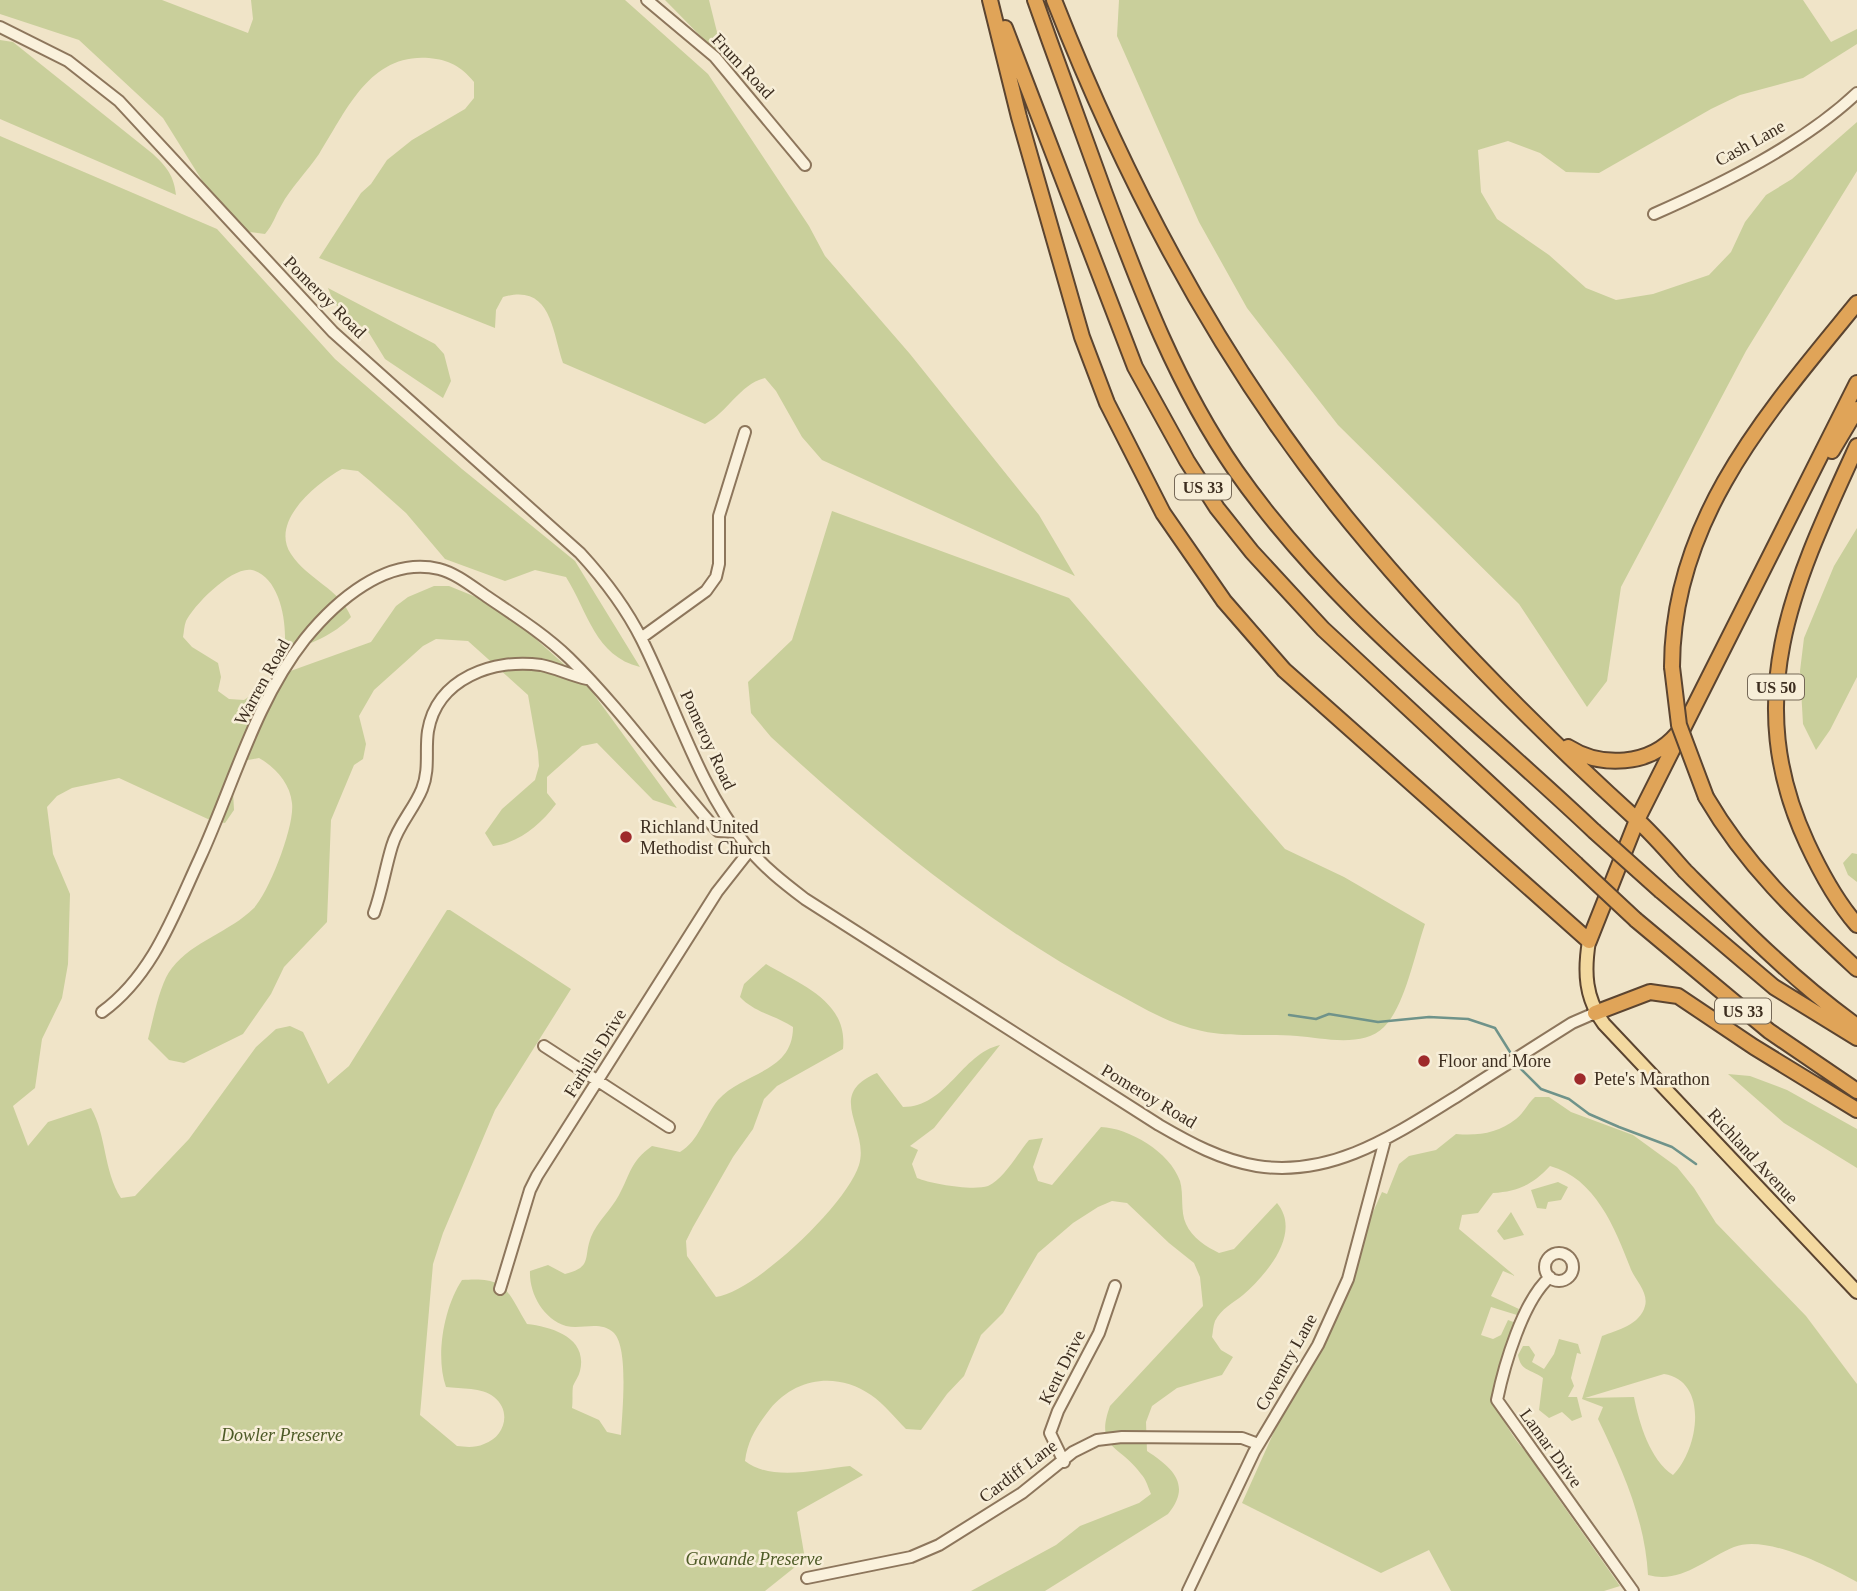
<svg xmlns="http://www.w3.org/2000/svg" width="1857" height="1591" viewBox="0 0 1857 1591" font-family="'Times New Roman',serif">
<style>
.green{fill:#c9cf9b;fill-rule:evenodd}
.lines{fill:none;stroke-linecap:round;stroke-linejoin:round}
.stream{stroke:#6f938a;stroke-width:2.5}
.minor-casing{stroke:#8d765c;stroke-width:14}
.major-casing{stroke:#5b4430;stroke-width:16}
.highway-casing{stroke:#5b4430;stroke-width:18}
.minor{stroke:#faf1dc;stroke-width:10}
.major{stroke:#f3d9a0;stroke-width:12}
.highway{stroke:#e0a458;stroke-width:14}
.highway-bridge-casing{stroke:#5b4430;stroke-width:18;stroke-linecap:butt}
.highway-bridge{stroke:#e0a458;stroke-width:14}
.poi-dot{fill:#9e2a2b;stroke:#f7eed8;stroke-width:2.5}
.labels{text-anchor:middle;stroke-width:5;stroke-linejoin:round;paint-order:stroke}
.shield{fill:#f7eed8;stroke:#756857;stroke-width:2}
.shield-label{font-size:16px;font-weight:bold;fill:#3d2e20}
.street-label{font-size:18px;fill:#3d2e20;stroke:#f7eed8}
.poi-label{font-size:18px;fill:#3d2e20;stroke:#f7eed8;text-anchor:start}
.park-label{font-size:18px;font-style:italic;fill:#4d5a26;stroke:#f7eed8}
</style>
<rect width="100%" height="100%" fill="#f0e4c8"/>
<path class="green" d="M0 0H162L248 33 253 19 251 0H625L708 74 809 226 825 256 910 354 1039 515 1075 576 822 460 802 437 776 391 765 378C740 384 728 412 705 424L563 363C552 330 551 283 503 297L496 310 495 328 319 258 361 193 371 184 387 160 412 140 465 109 474 98V82C461 66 449 60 429 58 369 53 346 112 319 154 307 172 291 187 281 206 275 216 273 225 265 234L250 232 223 214 163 118 79 40 0 14Z
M665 0H709L724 60Z
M1119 0H1803L1831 42 1857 29V44L1803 78 1740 95 1711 109 1599 173 1566 172 1540 153 1508 141 1478 150 1481 192 1497 219 1549 255 1586 288 1616 300 1653 294 1709 275 1731 252 1745 222 1766 195 1792 179 1857 122V171L1746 351 1621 587 1607 681 1587 707 1519 604 1338 425 1247 308 1199 222 1117 36Z
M0 40 13 42 153 154C167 167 174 176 176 195L0 119Z
M0 136 217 229 335 359 462 469 575 561 640 667C595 656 588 612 566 577L535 570 505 581 445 559 406 513 370 481 358 471 342 469C318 482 269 521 291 554 307 579 340 589 351 617 335 634 308 647 284 650 288 627 281 577 252 570 232 566 194 605 186 621 184 626 184 632 183 637L192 647 218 663 221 677 218 691 229 699 244 700 285 673 371 642 396 606 408 597 434 586H449L476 597 527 631 587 685 677 808 653 800 597 743 582 746 547 777V793L556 804C540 825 519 843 493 846L485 833 502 809 535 780 539 766 538 752 528 695 468 641 436 639 423 646 374 690 359 716 366 744 363 759 354 765 331 820 327 922 284 967 271 994 243 1034 184 1063 169 1060 148 1039C153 1020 160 982 172 968 193 941 230 932 254 908 269 892 295 826 292 803 290 783 275 767 259 758L243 761 232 773 234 810 225 823 210 820 119 778 72 788 57 796 47 807 53 854 70 894 68 964 62 998 42 1039 35 1088 13 1106 28 1146 48 1122 91 1108C107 1136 103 1170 121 1198L135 1196 189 1139 256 1047 276 1029 290 1026 303 1032 328 1084 349 1066 447 910H450L571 989 495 1110 443 1233 433 1264 420 1415 457 1446C466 1447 475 1448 484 1444 505 1437 512 1411 494 1397 482 1387 461 1389 446 1387 435 1356 444 1307 462 1280 508 1276 507 1292 527 1324 553 1327 588 1338 580 1371 579 1376 575 1381 573 1386 572 1392 573 1401 572 1408L599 1420 607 1432 621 1435C622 1413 629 1349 614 1333 600 1320 582 1330 566 1326 543 1319 529 1293 530 1271L548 1265 565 1274C593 1267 583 1258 591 1237 597 1222 611 1210 619 1195 631 1173 630 1162 652 1146L680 1152C699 1141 704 1117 718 1100 743 1072 793 1073 793 1027 775 1015 755 1013 740 997L744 984 766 964C801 985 848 1001 843 1049L777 1086 764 1099 753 1129 733 1157 693 1227 686 1241 687 1256 716 1297C756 1291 847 1204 859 1165 870 1129 824 1095 877 1073L903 1107C947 1107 961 1054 1000 1045L934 1128 910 1146 918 1150 912 1164 917 1178C931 1184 973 1191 988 1186 1004 1179 1018 1153 1029 1140L1043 1138 1033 1167 1038 1181 1052 1185 1101 1127C1129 1128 1170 1152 1180 1181 1184 1195 1180 1211 1186 1224 1192 1238 1207 1247 1219 1253L1234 1249 1277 1203C1302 1233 1267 1274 1243 1295 1233 1303 1221 1309 1215 1321 1213 1326 1213 1332 1212 1337L1221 1350 1233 1357 1222 1375 1177 1388 1152 1406 1146 1422 1147 1451C1173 1468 1192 1485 1168 1514L1045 1591H971L1056 1545 1080 1526 1139 1503 1151 1494C1148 1487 1146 1479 1141 1474 1121 1445 1094 1450 1110 1406L1203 1306 1200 1277 1194 1263 1169 1243 1127 1203 1112 1201 1098 1207 1073 1223 1038 1253 1003 1313 981 1335 964 1376 947 1394 921 1430 906 1429C895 1418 884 1404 871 1395 838 1372 796 1377 770 1409 757 1426 748 1439 745 1461 771 1482 819 1469 850 1466L863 1475 797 1512 805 1559 765 1591H0Z
M328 288 435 344 444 354 451 381 443 398 385 359 369 333 334 303Z
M832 511 1069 598 1285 849 1344 877 1425 924C1415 953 1405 1006 1384 1027 1363 1048 1323 1038 1297 1036 1265 1033 1233 1038 1202 1031 1167 1024 1137 1004 1106 988 984 922 873 831 771 737L751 713 748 682 792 640Z
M1857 528V677L1830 730 1816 750 1803 724 1800 671 1804 638 1834 566Z
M1852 853 1857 854V882L1848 875 1843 863Z
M1728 1074 1750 1076 1787 1090 1857 1129V1168L1784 1123Z
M1535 1097H1549L1571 1112 1633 1135 1677 1167 1694 1188 1716 1223 1806 1316 1857 1384V1582C1829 1567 1767 1534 1734 1547 1705 1559 1681 1584 1648 1575 1645 1519 1622 1469 1598 1419L1603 1407 1582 1399 1602 1336C1617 1330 1640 1325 1645 1306 1649 1292 1634 1279 1630 1267 1615 1228 1595 1178 1550 1166 1532 1185 1519 1191 1493 1193L1478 1213 1462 1215 1459 1229 1515 1276 1503 1271 1491 1296 1519 1309 1517 1315 1491 1307 1481 1335 1493 1339 1501 1335 1508 1320 1516 1323C1500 1374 1481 1391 1516 1440 1524 1451 1536 1460 1541 1474L1620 1586 1604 1591H1451L1429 1550 1381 1573 1242 1503 1382 1192 1387 1194 1399 1164 1409 1156 1436 1150 1456 1134C1479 1136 1498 1133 1516 1119 1524 1113 1528 1103 1535 1097ZM1664 1374C1709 1381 1699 1449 1673 1475 1650 1460 1639 1423 1634 1397L1585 1398Z
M1558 1182 1568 1187 1561 1200 1548 1202 1546 1209 1537 1208 1531 1190Z
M1511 1212 1524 1235 1504 1240 1497 1231Z
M1559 1339 1578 1344 1581 1354 1577 1353 1571 1378 1574 1386 1568 1397H1577L1582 1417 1572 1421 1562 1412 1549 1418 1539 1410 1543 1378C1531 1369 1521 1372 1518 1355L1523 1346H1529L1535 1355 1532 1362 1544 1369 1554 1354Z"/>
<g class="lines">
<path class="stream" d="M1289 1015 1316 1019 1329 1014 1378 1022 1429 1017 1468 1019 1495 1028 1510 1052
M1519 1067 1541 1089 1569 1099 1589 1114 1619 1127 1672 1147 1696 1164"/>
<g class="minor-casing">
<path id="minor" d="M647 0 715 57 805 165
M0 27 68 61 119 101 333 332 580 553C604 579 626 608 642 640 676 708 698 785 746 845 762 866 784 883 805 899L1159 1125C1190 1143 1221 1160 1257 1166 1334 1178 1397 1133 1459 1095 1496 1071 1534 1047 1572 1023L1595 1013
M1654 214C1722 184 1803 144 1857 93
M641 638 706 591 716 577 719 564V516L745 432
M374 913C382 891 385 869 392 846 398 825 414 809 422 789 430 769 425 750 428 731 437 678 494 658 541 665 556 668 572 676 587 679
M102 1012C153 975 174 914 200 858 233 786 255 702 305 639 335 602 386 556 439 569 456 573 474 588 489 598 517 617 545 635 569 658 620 708 666 773 714 827L718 831 736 832
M544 1046 669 1127
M1545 1267a14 14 0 1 1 28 0a14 14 0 1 1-28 0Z
M1550 1277C1523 1300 1504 1366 1497 1400L1633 1591
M500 1289 530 1190 537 1176 717 892 750 850
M1064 1462 1050 1433 1058 1411 1099 1333 1115 1286
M807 1578 911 1557 939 1545 1022 1493 1073 1452 1097 1440 1122 1437 1242 1438 1258 1444
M1188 1591 1254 1452 1318 1345 1348 1279 1385 1140"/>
</g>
<g class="major-casing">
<path id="major" d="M1589 941C1584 972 1585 998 1604 1024L1857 1292"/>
</g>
<g class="highway-casing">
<path id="highway" d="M990 0 1019 117 1082 337 1107 403 1163 513 1224 601 1284 670 1589 941 1637 820 1857 383
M1035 0C1058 65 1082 130 1105 194 1141 291 1177 386 1236 471 1334 611 1472 715 1594 831
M1054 0C1127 186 1223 367 1350 522 1437 628 1534 726 1635 818 1653 834 1669 853 1685 871 1739 925 1795 982 1857 1026
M1005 28 1135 367 1187 461 1217 508 1252 552 1323 629 1576 864
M1857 446C1795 581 1739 696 1807 843 1820 871 1836 901 1857 925
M1832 451 1857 409
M1672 667C1672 519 1768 412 1857 303
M1568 747C1601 768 1650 766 1677 734
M1706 797C1747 867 1798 914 1857 969
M1661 891 1774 987 1857 1038
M1636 920 1769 1031 1857 1091
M1595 1013 1650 992 1678 996 1754 1047 1857 1110"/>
</g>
<use href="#minor" class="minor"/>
<use href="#major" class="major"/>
<use href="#highway" class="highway"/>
<g class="highway-bridge-casing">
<path id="highway-bridge" d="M1672 667 1679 725 1706 797
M1594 831 1661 891
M1576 864 1636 920"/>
</g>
<use href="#highway-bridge" class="highway-bridge"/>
</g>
<g class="poi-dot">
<circle cx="626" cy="837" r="7"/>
<circle cx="1424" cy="1061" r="7"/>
<circle cx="1580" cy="1079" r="7"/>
</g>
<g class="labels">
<g class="shield">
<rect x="1175" y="474.5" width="56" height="25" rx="5"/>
<rect x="1748" y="674.5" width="56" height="25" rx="5"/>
<rect x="1715" y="998.5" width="56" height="25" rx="5"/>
</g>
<g class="shield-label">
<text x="1203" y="493">US 33</text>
<text x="1776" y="693">US 50</text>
<text x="1743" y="1017">US 33</text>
</g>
<g class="street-label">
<text transform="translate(743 66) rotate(47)" y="6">Frum Road</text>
<text transform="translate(1750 143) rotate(-29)" y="6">Cash Lane</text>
<text transform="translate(325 297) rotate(45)" y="6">Pomeroy Road</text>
<text transform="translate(262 682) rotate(-61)" y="6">Warren Road</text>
<text transform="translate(708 740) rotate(65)" y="6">Pomeroy Road</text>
<text transform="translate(595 1053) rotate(-58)" y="6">Farhills Drive</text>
<text transform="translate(1149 1096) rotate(31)" y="6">Pomeroy Road</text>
<text transform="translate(1753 1156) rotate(47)" y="6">Richland Avenue</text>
<text transform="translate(1286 1362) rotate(-61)" y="6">Coventry Lane</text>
<text transform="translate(1062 1367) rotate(-63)" y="6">Kent Drive</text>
<text transform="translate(1551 1448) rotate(54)" y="6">Lamar Drive</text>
<text transform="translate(1018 1471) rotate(-37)" y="6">Cardiff Lane</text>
</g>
<g class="poi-label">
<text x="640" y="833">Richland United<tspan x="640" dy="21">Methodist Church</tspan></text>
<text x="1438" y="1067">Floor and More</text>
<text x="1594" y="1085">Pete's Marathon</text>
</g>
<g class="park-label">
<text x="282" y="1441">Dowler Preserve</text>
<text x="754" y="1565">Gawande Preserve</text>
</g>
</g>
</svg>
